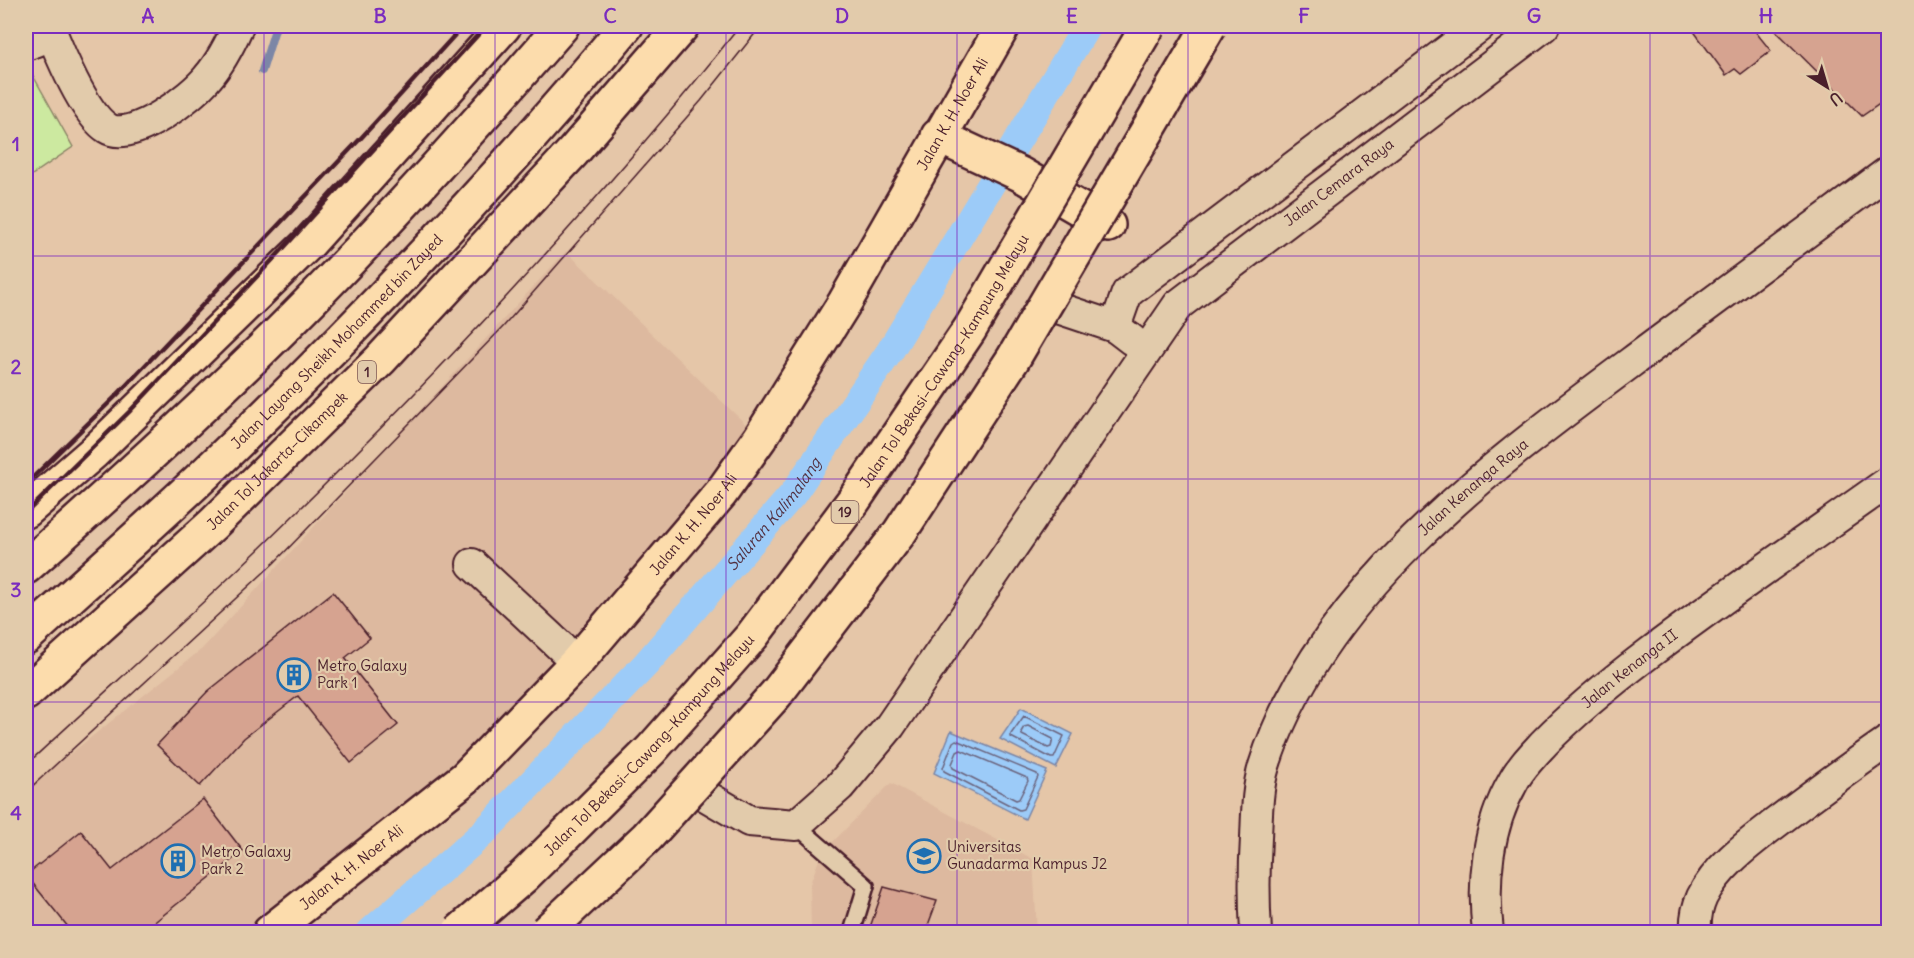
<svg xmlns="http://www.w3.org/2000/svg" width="1914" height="958" viewBox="0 0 1914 958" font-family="Delius,sans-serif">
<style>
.built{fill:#ddb99f}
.green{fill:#cce9a0;stroke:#8b8466;stroke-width:1.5}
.water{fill:#9ccbf8;stroke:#7b86a6;stroke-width:1.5}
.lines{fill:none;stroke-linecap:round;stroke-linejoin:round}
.shore{stroke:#6b647d;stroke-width:1.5}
.stream{stroke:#7b86a6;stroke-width:8}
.canal{stroke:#9ccbf8;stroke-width:28}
.building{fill:#d6a390;stroke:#4a1f2b;stroke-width:1.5}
.lane-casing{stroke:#4a1f2b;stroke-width:20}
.street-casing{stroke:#4a1f2b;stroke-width:34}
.primary-casing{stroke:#4a1f2b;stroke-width:38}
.highway-casing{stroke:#4a1f2b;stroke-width:38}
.lane{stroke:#e2cbab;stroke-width:15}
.street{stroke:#e2cbab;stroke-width:30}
.primary{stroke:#fcdcac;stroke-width:33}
.highway{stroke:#fcdcac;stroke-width:33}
.tram{stroke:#4a1f2b;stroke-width:1.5}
.rail{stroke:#4a1f2b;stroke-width:4.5}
.highway-bridge-casing{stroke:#4a1f2b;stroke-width:38;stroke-linecap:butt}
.highway-bridge{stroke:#fcdcac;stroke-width:33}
.grid{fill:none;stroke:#7b2cbf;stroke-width:1.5;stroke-opacity:0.55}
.labels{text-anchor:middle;stroke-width:4.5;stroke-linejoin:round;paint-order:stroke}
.shield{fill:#e2cbab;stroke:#785351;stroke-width:1.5}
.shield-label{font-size:14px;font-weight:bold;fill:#4a1f2b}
.street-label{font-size:15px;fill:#4a1f2b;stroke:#e2cbab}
.poi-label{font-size:15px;fill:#4a1f2b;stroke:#e2cbab;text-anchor:start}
.water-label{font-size:16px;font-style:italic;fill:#523040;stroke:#e2cbab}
.neatline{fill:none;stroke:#7b2cbf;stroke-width:2}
.grid-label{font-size:20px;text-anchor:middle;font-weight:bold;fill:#7b2cbf}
</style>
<rect width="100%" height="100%" fill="#e5c6a8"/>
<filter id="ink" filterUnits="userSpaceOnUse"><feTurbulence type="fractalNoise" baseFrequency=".0167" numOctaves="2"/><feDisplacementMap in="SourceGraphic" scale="12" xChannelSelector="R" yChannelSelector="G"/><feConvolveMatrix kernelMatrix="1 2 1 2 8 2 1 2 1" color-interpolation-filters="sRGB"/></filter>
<g filter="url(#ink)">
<path class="built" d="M566 251 760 438 459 771 264 932H26V789L202 649Z
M891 783 1033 859 1037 932H811L810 884 821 854Z"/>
<path class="green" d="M26 63 73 147 26 179Z"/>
<path class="water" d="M1021 708 1073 734 1056 768 1000 739Z
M951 731 1047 771 1025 819 934 773Z"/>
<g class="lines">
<path class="shore" d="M1024 716 1064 736 1054 758H1051L1011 737V734Z
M1028 726 1053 739 1051 747 1048 748 1022 735 1021 732 1024 727Z
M956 740 1037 774 1038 777 1023 809 1019 810 944 771 943 768 953 742Z
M961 750 1027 778 1028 781 1019 799 1016 800 953 768 952 764 957 752Z"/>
<path class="stream" d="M262 71 276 26"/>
<path class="canal" id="s1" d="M370 932 482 834 646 664 793 494 890 351 1087 26"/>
</g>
<path class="building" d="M1690 26H1751L1771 51 1741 74 1735 69 1726 75Z
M1771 26H1880L1888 37V98L1862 116Z
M333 592 370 638 345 658 398 725 351 763 298 696 244 738 200 786 157 745 207 692Z
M203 799 243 851 141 933H73L26 875 81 831 112 870Z
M884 887 937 901 925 933H868Z"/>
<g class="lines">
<g class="lane-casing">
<path id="lane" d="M796 825 866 886 852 932"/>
</g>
<g class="street-casing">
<g id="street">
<path d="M49 26C59 52 84 113 107 128 132 144 193 96 208 77 221 62 230 44 238 26"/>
<path d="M26 45 37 41"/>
<path d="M1058 308 1115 327 1132 340"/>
<path d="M1115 327 1127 293 1480 26"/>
<path d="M472 564 577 662"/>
<path id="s2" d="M701 793 749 821 796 825 840 786 890 726 1178 305 1544 26"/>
<path id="s3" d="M1256 932C1254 901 1254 870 1256 838 1257 814 1257 789 1264 766 1320 586 1508 454 1653 346 1731 288 1810 230 1888 172"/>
<path id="s4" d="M1488 932C1482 882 1487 827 1513 782 1520 768 1533 755 1544 743 1576 710 1611 682 1648 654 1726 595 1808 539 1888 482"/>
<path d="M1696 932C1695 920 1697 908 1702 897 1717 867 1747 845 1773 825 1811 796 1849 768 1888 741"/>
</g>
</g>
<g class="primary-casing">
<g id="primary">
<path d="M938 136 1020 174 1108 225"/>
<path id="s5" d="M270 932 465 778 577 662 721 493 760 438 845 302 1003 26"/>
</g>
</g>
<g class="highway-casing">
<g id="highway">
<path d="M26 511 94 452 309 243 504 26"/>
<path d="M26 567C128 477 229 385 324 287 406 203 484 115 562 26"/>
<path id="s6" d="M26 637C86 582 148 528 207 472 354 331 496 183 626 26"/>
<path id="s7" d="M26 693 213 524 380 360 573 152 682 26"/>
</g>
</g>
<use href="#lane" class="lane"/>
<use href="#street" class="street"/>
<use href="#primary" class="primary"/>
<use href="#highway" class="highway"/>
<path class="tram" d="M26 765C103 693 182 624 257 551 428 385 592 212 740 26
M26 792 274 563 503 327 701 101 761 26"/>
<path class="rail" d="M26 484 116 396 361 138 463 26
M26 513 129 412 280 252 486 26"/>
<g class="highway-bridge-casing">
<g id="highway-bridge">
<path id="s8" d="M459 932 524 876 651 750 752 636 854 500 970 329 1148 26"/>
<path d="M546 932 647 837 776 694 900 532 1013 359 1209 26"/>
</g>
</g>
<use href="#highway-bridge" class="highway-bridge"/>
</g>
</g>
<path class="grid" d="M264 26V932M495 26V932M726 26V932M957 26V932M1188 26V932M1419 26V932M1650 26V932M26 256H1888M26 479H1888M26 702H1888"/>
<defs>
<g id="building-ring" transform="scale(1.725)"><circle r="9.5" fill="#e2cbab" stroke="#1f6fb2" stroke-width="1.5"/><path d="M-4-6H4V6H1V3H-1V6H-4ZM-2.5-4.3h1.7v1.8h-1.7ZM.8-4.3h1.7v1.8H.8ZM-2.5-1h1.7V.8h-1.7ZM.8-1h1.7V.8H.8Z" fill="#1f6fb2"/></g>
<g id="university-ring" transform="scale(1.725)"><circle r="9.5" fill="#e2cbab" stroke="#1f6fb2" stroke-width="1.5"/><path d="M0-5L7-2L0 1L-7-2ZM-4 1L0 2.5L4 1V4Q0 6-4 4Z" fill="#1f6fb2"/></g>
</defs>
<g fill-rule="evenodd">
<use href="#building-ring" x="294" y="675"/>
<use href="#university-ring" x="924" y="856"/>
<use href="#building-ring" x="178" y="861"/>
</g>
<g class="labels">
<g class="shield">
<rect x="358" y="361" width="18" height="22" rx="4.5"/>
<rect x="831.5" y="501" width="27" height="22" rx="4.5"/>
</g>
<g class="shield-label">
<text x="367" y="377">1</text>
<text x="845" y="517">19</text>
</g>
<g class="street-label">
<text dy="5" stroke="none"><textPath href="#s5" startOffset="1076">Jalan K. H. Noer Ali</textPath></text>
<text dy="5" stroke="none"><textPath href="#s2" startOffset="952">Jalan Cemara Raya</textPath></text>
<text dy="5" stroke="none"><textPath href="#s6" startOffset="429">Jalan Layang Sheikh Mohammed bin Zayed</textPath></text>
<text dy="5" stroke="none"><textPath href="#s8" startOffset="753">Jalan Tol Bekasi–Cawang–Kampung Melayu</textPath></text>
<text dy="5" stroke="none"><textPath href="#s7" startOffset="342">Jalan Tol Jakarta–Cikampek</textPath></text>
<text dy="5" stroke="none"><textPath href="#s3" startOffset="520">Jalan Kenanga Raya</textPath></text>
<text dy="5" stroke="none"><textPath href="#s5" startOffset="590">Jalan K. H. Noer Ali</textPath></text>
<text dy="5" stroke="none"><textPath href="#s4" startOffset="318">Jalan Kenanga II</textPath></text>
<text dy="5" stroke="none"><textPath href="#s8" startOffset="267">Jalan Tol Bekasi–Cawang–Kampung Melayu</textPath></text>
<text dy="5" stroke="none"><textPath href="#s5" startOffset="104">Jalan K. H. Noer Ali</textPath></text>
</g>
<g class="poi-label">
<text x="317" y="671">Metro Galaxy<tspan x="317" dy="17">Park 1</tspan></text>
<text x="947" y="852">Universitas<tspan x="947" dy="17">Gunadarma Kampus J2</tspan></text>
<text x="201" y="857">Metro Galaxy<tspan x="201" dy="17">Park 2</tspan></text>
</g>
<g class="water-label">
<text dy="6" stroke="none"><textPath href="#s1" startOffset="582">Saluran Kalimalang</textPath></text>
</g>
</g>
<rect width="1914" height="958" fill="none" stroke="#e2cbab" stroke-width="66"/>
<g transform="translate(1827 87) rotate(143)" stroke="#e2cbab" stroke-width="4.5" paint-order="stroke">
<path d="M0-4.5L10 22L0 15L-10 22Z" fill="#4a1f2b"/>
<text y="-9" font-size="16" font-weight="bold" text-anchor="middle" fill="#4a1f2b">U</text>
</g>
<rect x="33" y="33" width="1848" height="892" class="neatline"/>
<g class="grid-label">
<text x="148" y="23">A</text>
<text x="380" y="23">B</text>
<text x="610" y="23">C</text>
<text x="842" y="23">D</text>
<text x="1072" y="23">E</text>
<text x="1304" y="23">F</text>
<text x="1534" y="23">G</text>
<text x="1766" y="23">H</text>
<text x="16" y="151">1</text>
<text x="16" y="374">2</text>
<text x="16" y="597">3</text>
<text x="16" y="820">4</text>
</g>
</svg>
